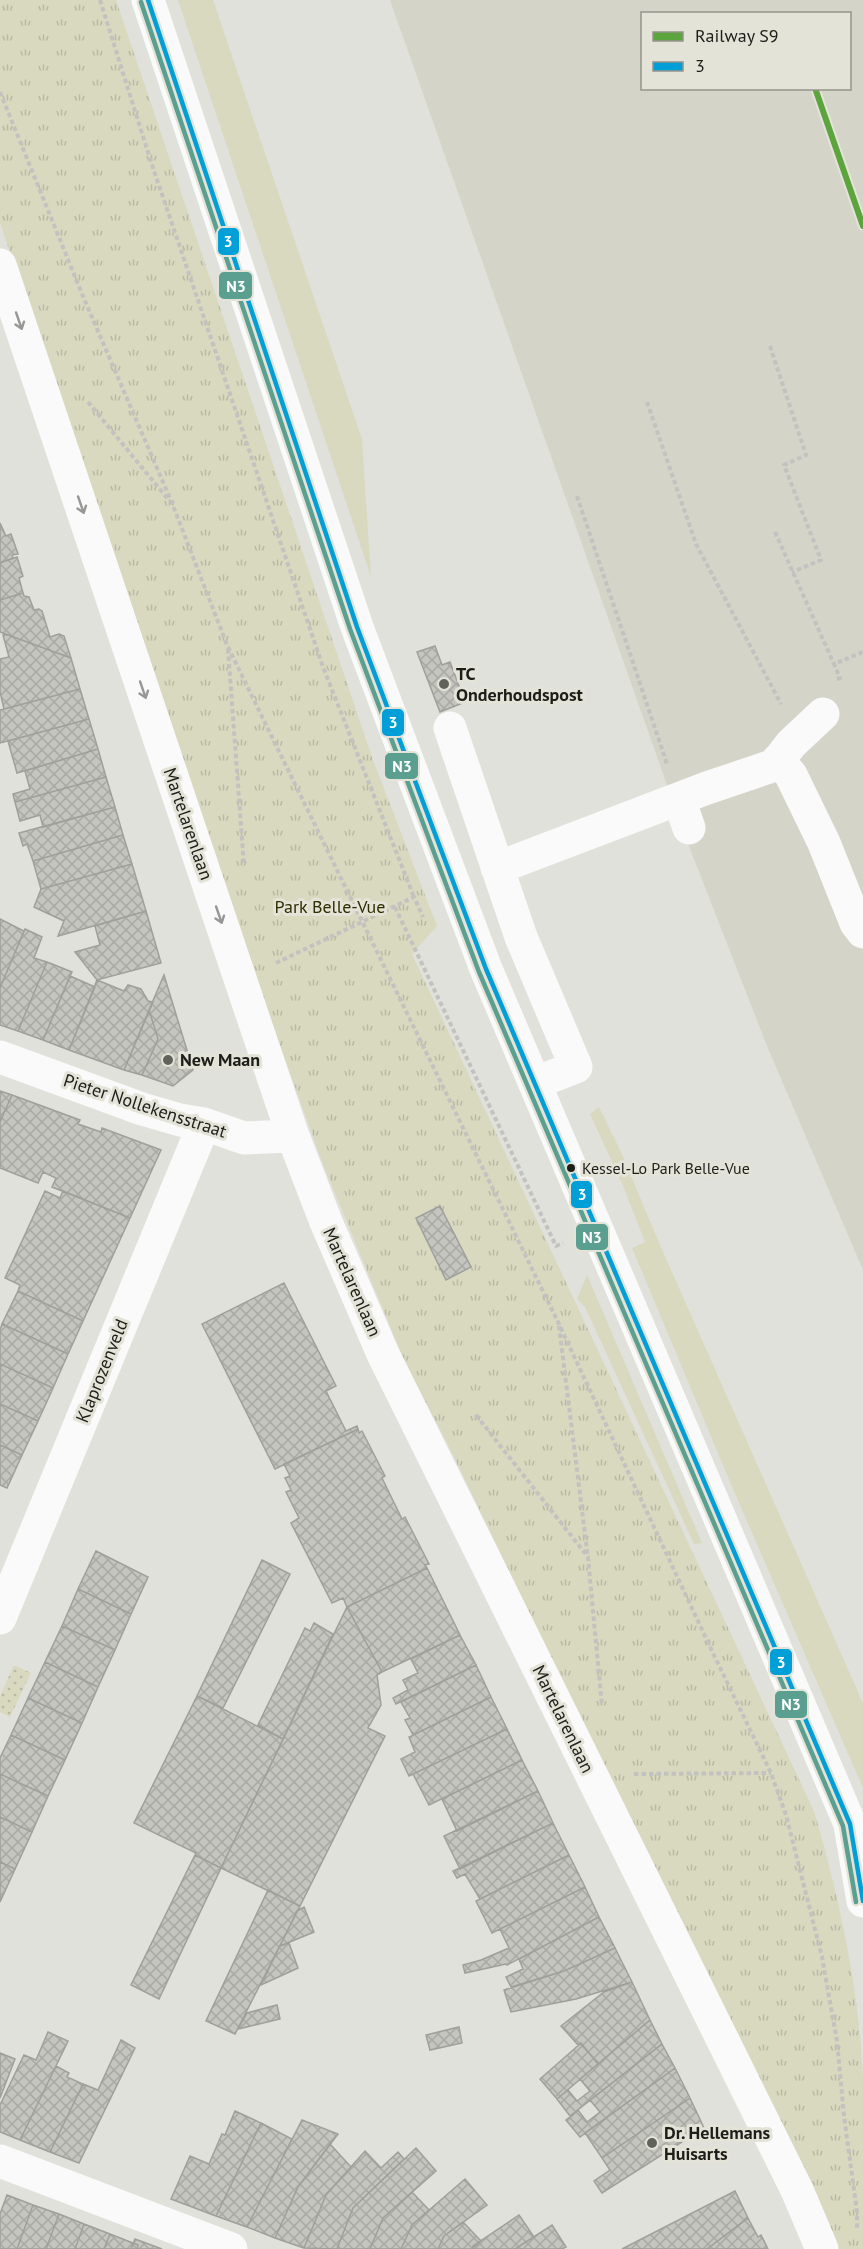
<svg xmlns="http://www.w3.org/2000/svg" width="863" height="2249" viewBox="0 0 863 2249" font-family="'PT Sans',sans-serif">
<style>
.built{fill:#d4d4c8;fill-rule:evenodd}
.grass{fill:#d9d9c0}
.park{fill:url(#park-tufts)}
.garden{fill:url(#garden-dots)}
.building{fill:url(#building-cross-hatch);stroke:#9f9f9b;stroke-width:1.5}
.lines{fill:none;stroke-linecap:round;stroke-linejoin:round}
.path{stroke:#c2c2c0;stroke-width:4;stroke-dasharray:4.5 3;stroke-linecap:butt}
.minor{stroke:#fafafa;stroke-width:33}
.bus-1-casing{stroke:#e4e3d8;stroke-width:9}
.bus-2-casing{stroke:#e4e3d8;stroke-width:9}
.bus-1{stroke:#019fd8;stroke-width:4.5}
.bus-2{stroke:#5a9f8f;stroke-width:4.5}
.rail-1-casing{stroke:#e4e3d8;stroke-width:10}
.rail-1{stroke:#5ca43e;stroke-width:6}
.oneway{stroke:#979795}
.poi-dot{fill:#62625d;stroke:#e4e3d8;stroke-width:2}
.bus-dot{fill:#1d1d19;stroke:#e4e3d8;stroke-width:2}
.labels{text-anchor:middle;stroke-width:6;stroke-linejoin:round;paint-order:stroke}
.bus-label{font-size:16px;fill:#1d1d19;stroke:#e4e3d8;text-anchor:start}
.poi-label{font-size:18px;font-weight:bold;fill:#1d1d19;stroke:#e4e3d8;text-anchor:start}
.street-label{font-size:18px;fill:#1d1d19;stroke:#e4e3d8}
.park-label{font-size:18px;fill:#312e02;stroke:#e4e3d8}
.line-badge{stroke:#e4e3d8;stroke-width:2}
.badge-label{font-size:16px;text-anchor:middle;font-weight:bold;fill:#fff}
</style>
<defs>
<pattern id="park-tufts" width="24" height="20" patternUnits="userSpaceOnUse" patternTransform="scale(1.5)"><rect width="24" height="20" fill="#d9d9c0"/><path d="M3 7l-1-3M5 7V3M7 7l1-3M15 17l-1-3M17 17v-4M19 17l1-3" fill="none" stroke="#babaa4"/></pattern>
<pattern id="garden-dots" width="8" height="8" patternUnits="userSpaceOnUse" patternTransform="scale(1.5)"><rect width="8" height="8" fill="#d9d9c0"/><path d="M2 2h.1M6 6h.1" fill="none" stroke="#babaa4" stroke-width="1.8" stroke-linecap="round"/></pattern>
<pattern id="building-cross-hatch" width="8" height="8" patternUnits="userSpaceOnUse" patternTransform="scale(1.5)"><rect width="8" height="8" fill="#c5c5c0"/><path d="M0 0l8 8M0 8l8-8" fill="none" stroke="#a9a9a4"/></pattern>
</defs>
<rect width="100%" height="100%" fill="#e1e1db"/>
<path class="built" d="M390 0H863V1270L767 1046 685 836ZM642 14H850V88H642Z"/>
<path class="grass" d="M178 0H213L362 439 371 577Z
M599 1107 621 1152 660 1245 863 1703V1788L733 1489 632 1248 645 1242 623 1186 590 1114Z
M587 1275 702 1543 694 1544 585 1307 577 1299Z"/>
<path class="park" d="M0 0H116L373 760 437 926 412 954 814 1811C839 1896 860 1992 863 2080 863 2136 863 2193 863 2249H834L608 1774 447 1443 406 1365 322 1162 254 973 157 680 0 223Z"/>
<path class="garden" d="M14 1665 31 1673 10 1717 0 1712V1696Z"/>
<path class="building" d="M0 523 6 536 11 534 18 554 12 555 13 558 0 563Z
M17 557 23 576 19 578 23 593 0 600V563Z
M23 593 24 596 29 597 34 610 39 609 42 611 50 637 59 634 64 636 71 658 0 632V600Z
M3 635H8L71 658 80 689 4 709 0 692V659L9 657Z
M435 646 442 665 450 662 465 702 440 712 417 652Z
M80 689 89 719 0 743V710Z
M89 719 98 749 17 773 8 741Z
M98 749 106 777 15 802 13 794 30 789 25 771Z
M106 777 115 807 43 827 40 815 20 821 15 802Z
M115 807 123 835 33 861 27 844 23 846 19 833Z
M123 835 132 864 41 889 33 861Z
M132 864 146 911 58 936 64 921 34 907 41 889Z
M146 911 161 963 97 980 75 952 100 945 95 926Z
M0 919 24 931 0 988Z
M25 929 42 937 34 958 47 962 18 1031 0 1025V988Z
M47 962 72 972 43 1040 18 1031Z
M164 975 193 1070 173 1086 142 1075 158 1039 149 1010Z
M70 976 95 987 69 1050 43 1040Z
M97 980 124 991 128 985 141 989 148 1001 153 1002 124 1070 69 1050Z
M149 1010 158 1039 142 1075 124 1070Z
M0 1091 12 1095 0 1122Z
M12 1095 80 1120 78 1124 101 1132 102 1128 161 1150 130 1218 52 1187 56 1178 43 1172 38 1183 0 1168V1122Z
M45 1191 60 1198 63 1191 130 1218 83 1321 18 1291 20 1285 5 1278Z
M440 1206 471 1267 446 1280 416 1218Z
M284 1283 336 1386 326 1391 346 1431 357 1426 358 1429 275 1469 202 1324Z
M18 1291 83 1321 68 1354 2 1324Z
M2 1324 68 1354 53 1388 0 1364V1330Z
M0 1364 53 1388 38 1421 0 1404Z
M0 1404 38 1421 22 1455 0 1445Z
M358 1429 359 1433 362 1431 385 1476 382 1478 402 1519 405 1517 429 1564 425 1565 427 1568 347 1607 343 1598 332 1603 291 1523 299 1518 286 1492 291 1490 285 1478 290 1476 284 1464Z
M0 1445 22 1455 7 1488 0 1485Z
M96 1551 148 1577 131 1614 78 1589Z
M262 1560 290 1574 223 1708 197 1696Z
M427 1568 460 1635 382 1672 347 1607Z
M78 1589 131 1614 115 1650 62 1626Z
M347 1607 382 1672 377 1675 381 1705 368 1728 385 1736 300 1906 221 1868Z
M314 1623 333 1634 283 1739 258 1725 305 1628 310 1631Z
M62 1626 115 1650 98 1687 45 1662Z
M460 1635 476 1665 396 1704 393 1698 408 1690 403 1680 418 1673 411 1659Z
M45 1662 98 1687 82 1723 28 1698Z
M476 1665 491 1697 413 1735 405 1720 410 1718 401 1702Z
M197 1696 283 1739 221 1868 195 1855 196 1853 134 1823Z
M491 1697 507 1729 409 1776 401 1759 415 1752 409 1737Z
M28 1698 82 1723 65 1760 11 1735Z
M507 1729 522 1760 429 1805 413 1774Z
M11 1735 65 1760 48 1796 0 1774V1758Z
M522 1760 538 1791 457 1831 442 1799Z
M0 1774 48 1796 32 1832 0 1817Z
M538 1791 553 1823 460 1869 444 1836Z
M0 1817 32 1832 15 1869 0 1862Z
M553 1823 569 1855 480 1899 465 1874 457 1878 453 1871Z
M195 1855 221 1868 159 1999 131 1985Z
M569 1855 585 1887 492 1933 476 1901Z
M0 1862 15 1869 0 1902Z
M585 1887 599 1917 507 1965 506 1964 465 1973 463 1965 481 1960 509 1948 500 1929Z
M268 1890 300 1906 235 2034 206 2021Z
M304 1907 314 1932 280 1946 297 1911Z
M599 1917 615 1948 564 1971 511 1987 506 1977 523 1969 519 1959Z
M289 1943 298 1968 261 1985 280 1946Z
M615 1948 632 1982 576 1999 511 2012 504 1990 564 1971Z
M632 1982 650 2020 598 2064 581 2043 578 2045 561 2026 604 1992Z
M277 2005 280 2019 238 2029 247 2013Z
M650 2020 662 2044 570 2116 557 2099 568 2090 577 2101 590 2091 580 2079Z
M459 2027 462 2043 430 2050 426 2035Z
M48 2032 68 2041 20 2140 0 2132V2105L24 2055 36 2060Z
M121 2040 135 2048 79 2163 50 2152 83 2084 98 2090Z
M581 2043 598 2064 557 2099 540 2079Z
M662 2044 675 2068 580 2137 566 2120 578 2110 587 2122 600 2112 590 2100Z
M0 2053 15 2059 0 2098Z
M56 2066 69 2073 67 2077 83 2084 50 2152 20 2140Z
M675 2068 690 2098 602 2158 585 2133Z
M690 2098 704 2128 602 2193 594 2181 610 2170 602 2158Z
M235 2111 261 2123 216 2216 171 2199 190 2156 209 2164 222 2134 225 2135Z
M302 2120 338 2134 298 2187 275 2238 247 2227Z
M261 2123 292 2139 247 2227 216 2216Z
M330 2144 351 2167 326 2195 304 2248 275 2238 298 2187Z
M416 2148 436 2171 383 2218 370 2249H337L353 2208Z
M365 2151 381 2168 398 2152 404 2159 353 2208 337 2249 304 2248 326 2195Z
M465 2179 487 2205 444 2236 438 2249H401L412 2225Z
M735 2191 748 2218 707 2249H622Z
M412 2192 429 2210 412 2225 401 2249H370L383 2218Z
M7 2195 33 2205 17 2249H0V2214Z
M33 2205 59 2214 46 2249H17Z
M59 2214 84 2224 75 2249H46Z
M519 2215 534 2237 515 2249H472L473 2246Z
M748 2218 758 2237 761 2235 768 2249H707Z
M463 2222 481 2241 472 2249H438L444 2236Z
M84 2224 110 2234 104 2249H75Z
M552 2225 566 2247 562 2249H515Z
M110 2234 138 2245 137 2249H104Z
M135 2239 162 2249H131Z"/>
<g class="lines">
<path class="path" d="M100 0 153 168 323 667 414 897
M0 92 82 294 172 503 227 645 558 1322 712 1651 771 1773 786 1815 822 1957 837 2041 844 2116 857 2212V2230
M770 346 806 455 784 465 821 560 792 572
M88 402 167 498
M647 402 696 544 781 704
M577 496 667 764
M775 532 834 664
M228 649 244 866
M837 679 840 678 834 664 863 652
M395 907 556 1246 563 1243
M276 963 414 897 423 917
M559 1326 588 1558 602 1706
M476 1415 588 1557
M634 1774 771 1773"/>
<path class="minor" d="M148 0 357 627 486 969 850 1824 863 1847
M0 265 293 1136 326 1222 383 1354 797 2190 822 2249
M450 728 521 937 576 1067 535 1083
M778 760 791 775 824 843 856 923 863 932
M679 799 689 828
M497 868 707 788 775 765 791 744 823 714
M0 1057 142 1109 180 1120 204 1124 244 1138 293 1136
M0 1618 204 1124
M850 1825 863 1901
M0 2161 231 2249"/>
<g class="bus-1-casing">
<path id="bus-1" d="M148 0 357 627 486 969 850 1824 863 1901"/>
</g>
<g class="bus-2-casing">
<path id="bus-2" d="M141 2 350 629 479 972 843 1826 856 1902"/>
</g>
<use href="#bus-1" class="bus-1"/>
<use href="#bus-2" class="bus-2"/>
<g class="rail-1-casing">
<path id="rail-1" d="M815 88 863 226"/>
</g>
<use href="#rail-1" class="rail-1"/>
</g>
<defs><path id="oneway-shaft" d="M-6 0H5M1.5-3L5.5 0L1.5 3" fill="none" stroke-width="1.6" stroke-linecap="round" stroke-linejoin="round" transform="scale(1.5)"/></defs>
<g class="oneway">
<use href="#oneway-shaft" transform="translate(19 321) rotate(71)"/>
<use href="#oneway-shaft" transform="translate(81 505) rotate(71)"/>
<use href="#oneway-shaft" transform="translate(143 690) rotate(71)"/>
<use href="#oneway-shaft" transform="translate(219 915) rotate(71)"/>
</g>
<g class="poi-dot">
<circle cx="444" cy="684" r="6"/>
<circle cx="168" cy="1060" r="6"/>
<circle cx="652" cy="2143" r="6"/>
</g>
<circle class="bus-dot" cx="571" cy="1168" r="5"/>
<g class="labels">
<g class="bus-label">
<text x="582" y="1174">Kessel-Lo Park Belle-Vue</text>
</g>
<g class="poi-label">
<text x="456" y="680">TC<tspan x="456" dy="21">Onderhoudspost</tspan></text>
<text x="180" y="1066">New Maan</text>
<text x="664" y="2139">Dr. Hellemans<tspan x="664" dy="21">Huisarts</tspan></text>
</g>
<g class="street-label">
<text transform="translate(188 824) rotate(71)" y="6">Martelarenlaan</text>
<text transform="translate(145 1106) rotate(18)" y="6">Pieter Nollekensstraat</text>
<text transform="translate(352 1282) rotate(66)" y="6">Martelarenlaan</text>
<text transform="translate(102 1371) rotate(-68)" y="6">Klaprozenveld</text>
<text transform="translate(563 1719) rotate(64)" y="6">Martelarenlaan</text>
</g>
<g class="park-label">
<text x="330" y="913">Park Belle-Vue</text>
</g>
</g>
<g class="line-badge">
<rect x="217" y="227" width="23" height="29" rx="6" fill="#019fd8"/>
<rect x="218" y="271" width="35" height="29" rx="6" fill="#5a9f8f"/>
<rect x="381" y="708" width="24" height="29" rx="6" fill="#019fd8"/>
<rect x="384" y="752" width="35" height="28" rx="6" fill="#5a9f8f"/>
<rect x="570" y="1180" width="23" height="29" rx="6" fill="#019fd8"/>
<rect x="575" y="1223" width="34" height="28" rx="6" fill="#5a9f8f"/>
<rect x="769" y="1648" width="24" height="28" rx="6" fill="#019fd8"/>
<rect x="774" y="1690" width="34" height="29" rx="6" fill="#5a9f8f"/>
</g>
<g class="badge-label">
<text x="228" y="247">3</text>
<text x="236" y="292">N3</text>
<text x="393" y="728">3</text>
<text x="402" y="772">N3</text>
<text x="582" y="1200">3</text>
<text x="592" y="1243">N3</text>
<text x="781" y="1668">3</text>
<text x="791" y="1710">N3</text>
</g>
<rect x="641" y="12" width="210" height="78" fill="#e4e3d8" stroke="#94948c" stroke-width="1.5"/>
<rect x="653" y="32" width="30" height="9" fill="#5ca43e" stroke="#94948c" stroke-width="1.5"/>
<text x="695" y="42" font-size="18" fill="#1d1d19">Railway S9</text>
<rect x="653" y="62" width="30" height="9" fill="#019fd8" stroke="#94948c" stroke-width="1.5"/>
<text x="695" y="72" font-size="18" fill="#1d1d19">3</text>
</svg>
